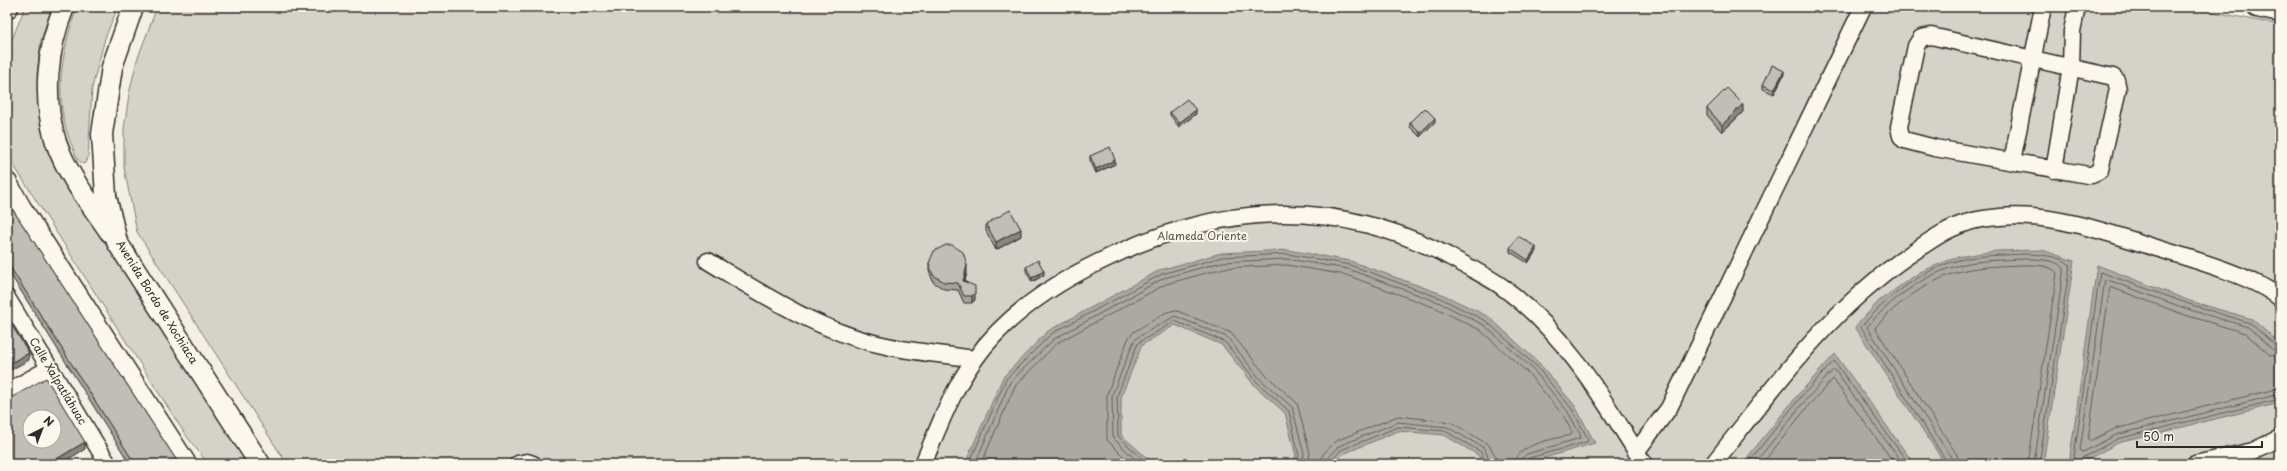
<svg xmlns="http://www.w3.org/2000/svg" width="2287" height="471" viewBox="0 0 2287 471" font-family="'Playpen Sans',sans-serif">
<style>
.green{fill:#d5d2c9;stroke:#807e7a}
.water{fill:#aca9a2;stroke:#787772}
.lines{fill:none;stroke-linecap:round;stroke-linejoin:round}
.shore{stroke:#5f5d5b;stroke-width:1}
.minor-casing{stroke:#2b2b2b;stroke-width:19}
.major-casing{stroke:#2b2b2b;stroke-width:23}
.minor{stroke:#fbf7ec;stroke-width:16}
.major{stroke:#fbf7ec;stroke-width:20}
.wall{fill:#a5a39d;stroke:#2b2b2b}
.shaded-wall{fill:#86857f;stroke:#2b2b2b}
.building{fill:#c0beb6;stroke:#2b2b2b;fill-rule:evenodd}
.labels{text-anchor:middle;stroke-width:4;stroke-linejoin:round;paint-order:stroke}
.park-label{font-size:11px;fill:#565552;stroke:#fbf7ec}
.street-label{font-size:11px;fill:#2b2b2b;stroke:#fbf7ec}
</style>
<rect width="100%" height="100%" fill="#f3efe4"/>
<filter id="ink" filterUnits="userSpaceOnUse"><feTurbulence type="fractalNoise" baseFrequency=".025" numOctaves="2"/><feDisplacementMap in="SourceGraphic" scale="8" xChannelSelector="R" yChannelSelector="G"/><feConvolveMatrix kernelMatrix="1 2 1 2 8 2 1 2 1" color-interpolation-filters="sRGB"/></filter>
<g filter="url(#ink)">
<path class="green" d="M25 7H52L41 40 37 74 39 101 62 176 249 464H208L185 434 11 161 7 149V52Z
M77 7H118L105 38 92 88 88 158 84 164C77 162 75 154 73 148 52 102 61 53 77 7Z
M157 7H2188L2280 25V464H287L137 232 124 168V129L129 94 137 60Z"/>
<path class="water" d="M1288 250 1350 261 1442 294 1489 317 1539 363 1575 406 1595 443 1524 464H1483L1478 455 1444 435 1398 431 1343 454 1334 464H1289L1296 456 1285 413 1254 385 1222 345 1175 325 1142 345 1121 397V435L1154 464H965L1003 377 1048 331 1160 270 1221 253Z
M2042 250 2074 261 2043 464H1945L1855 327 1880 300 1920 272 1957 257 1996 251Z
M2097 265 2190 301 2252 319 2280 344V403L2118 443 2079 464H2069Z
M1835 354 1914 464H1742L1797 396Z"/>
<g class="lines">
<path class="shore" d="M2280 352 2273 350 2248 327 2187 309 2105 279 2080 450 2083 452 2116 435 2280 394
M2280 358 2270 355 2245 333 2185 315 2110 287 2088 440 2090 441 2115 429 2280 388
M969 464 1006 379 1051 334 1162 274 1222 257 1288 254 1350 265 1440 298 1486 321 1536 366 1572 409 1588 439 1587 442 1529 458 1526 464
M975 464 1010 382 1054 339 1164 278 1222 262 1287 259 1348 269 1438 302 1484 325 1533 369 1568 412 1581 436 1580 438 1527 454 1522 458 1521 464
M981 464 1015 386 1057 343 1166 284 1224 268 1287 265 1346 275 1436 308 1480 330 1528 373 1563 415 1572 432 1571 435C1554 439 1516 444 1515 464
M1131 464 1107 440V394L1129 337 1135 331 1167 312 1175 310 1231 333 1265 374 1297 403 1310 453 1308 464
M1140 464 1113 438 1112 395 1134 341 1138 337 1175 316 1227 337 1260 379 1292 407 1304 454 1301 464
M1148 464 1118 436 1117 396 1138 343 1175 321 1225 342 1257 382 1289 411 1299 456 1294 464
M1320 464 1323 454 1336 441 1398 416 1451 422 1489 445 1496 457 1497 464
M1326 464 1328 457 1339 446 1398 422 1447 427 1484 448 1491 464
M1331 464 1332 460 1341 450 1398 427 1445 431 1481 452 1486 464
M1747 464 1800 398 1834 361 1909 464
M1754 464 1804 402 1834 369 1903 464
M1762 464 1809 405 1833 379 1895 464
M1948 464 1861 327C1886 298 1921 270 1959 260 1981 255 2004 255 2026 254 2037 254 2062 256 2070 265L2039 464
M1953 464 1951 457 1867 327C1890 300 1924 274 1960 265 1980 260 2002 260 2024 259 2035 259 2056 259 2064 268L2034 464
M1959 464 1957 455 1875 328C1896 303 1929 280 1961 271 1981 266 2002 266 2022 265 2033 265 2050 264 2057 273L2028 464
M2073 464 2100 272 2189 304 2250 323 2276 346 2280 347
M2078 464 2080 459 2117 439 2280 399"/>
<g class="minor-casing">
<path id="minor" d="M1931 36 2113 77 2116 80 2118 89 2100 170 2092 175H2088L1935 148 1904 140 1901 136 1899 127 1916 46 1921 38Z
M2012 161 2043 7
M2054 170 2071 67 2072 31 2077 7
M708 261C761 293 817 330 878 344 909 352 943 354 975 359
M7 298 108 464
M7 392 50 368
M1636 452 1669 408 1863 7
M518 464 527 462 533 464
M923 464C938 429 952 390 975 359 1006 315 1052 285 1099 262 1223 200 1343 195 1465 265 1477 272 1490 278 1501 286 1564 331 1604 400 1644 464
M1713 464C1773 388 1829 310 1909 255 1927 243 1945 229 1966 223 1976 219 1989 218 2000 217 2045 212 2104 231 2147 245 2184 257 2251 274 2280 298
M2195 464 2253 451 2280 438"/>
</g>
<g class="major-casing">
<path id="major" d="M64 7C47 49 42 98 56 142 67 175 91 204 110 232
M133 7 112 67 102 134 106 196 117 242 260 464
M2257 7 2280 12
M7 8 8 7
M7 183 21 208 186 464"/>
</g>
<use href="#minor" class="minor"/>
<use href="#major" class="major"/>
</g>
<path class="wall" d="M1784 74 1774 94 1763 89V85Z
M1707 108 1743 112 1722 132 1707 115Z
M1170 112 1196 114 1179 127 1170 115Z
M1435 122 1420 137 1410 127V123Z
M1090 156 1115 164 1096 173 1090 160Z
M7 199 11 207 179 464H130L7 269Z
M986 224 1021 236 996 250 986 231Z
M1510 248 1536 251 1528 263 1510 252Z
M929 263 967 272 965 281 975 300 972 303H964L958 290 944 289 933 282 929 270Z
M1026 267 1044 275 1032 282 1026 271Z"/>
<path class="shaded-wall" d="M1784 71V74L1774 94V90Z
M1743 104V112L1722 132V125Z
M1196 110V114L1179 127V123Z
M1435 118V122L1420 137V133Z
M1115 160V164L1096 173V169Z
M1021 229V236L996 250V242Z
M1536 247V251L1528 263V260Z
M967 265V272L963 287V281Z
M1044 271V275L1032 282V278Z
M975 293V300L972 303V296Z
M29 353V360L7 372V365Z
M85 442V449L61 464H48Z"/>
<path class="building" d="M1772 65 1784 71 1774 90 1763 85Z
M1727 88 1743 104 1722 125 1707 108Z
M1187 99 1196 110 1179 123 1170 112Z
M1425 108 1435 118 1420 133 1410 123Z
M1110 147 1115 160 1096 169 1090 156Z
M7 199 11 207 179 464H135L7 262Z
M1010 210 1021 229 996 242 986 224Z
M1518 236 1536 247 1528 260 1510 248Z
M946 245H952L963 252 967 265 963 281 975 286V293L972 296H964L958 283 944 282 933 275 929 263 934 251Z
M1038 260 1044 271 1032 278 1026 267Z
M7 318 29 353 7 365Z
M46 378 85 442 48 464H7V400ZM30 417H54V441H30Z"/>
</g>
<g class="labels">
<g class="park-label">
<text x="1202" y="240">Alameda Oriente</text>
</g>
<g class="street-label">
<text transform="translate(157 302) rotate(58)" y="4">Avenida Bordo de Xochiaca</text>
<text transform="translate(58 381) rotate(59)" y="4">Calle Xalpatláhuac</text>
</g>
</g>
<rect width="2287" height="471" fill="none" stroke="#fbf7ec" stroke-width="24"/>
<rect x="12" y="12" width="2263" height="447" fill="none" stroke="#2b2b2b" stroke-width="1.5" filter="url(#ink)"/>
<g transform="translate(42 429) rotate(42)"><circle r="19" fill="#fbf7ec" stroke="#a8a59f"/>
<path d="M0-3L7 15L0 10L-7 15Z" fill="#2b2b2b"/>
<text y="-6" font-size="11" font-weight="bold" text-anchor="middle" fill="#2b2b2b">N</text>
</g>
<path d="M2137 441v6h125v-6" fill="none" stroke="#2b2b2b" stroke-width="2"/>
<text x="2143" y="441" font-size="12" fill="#2b2b2b" stroke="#fbf7ec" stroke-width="3" paint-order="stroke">50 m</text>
</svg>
